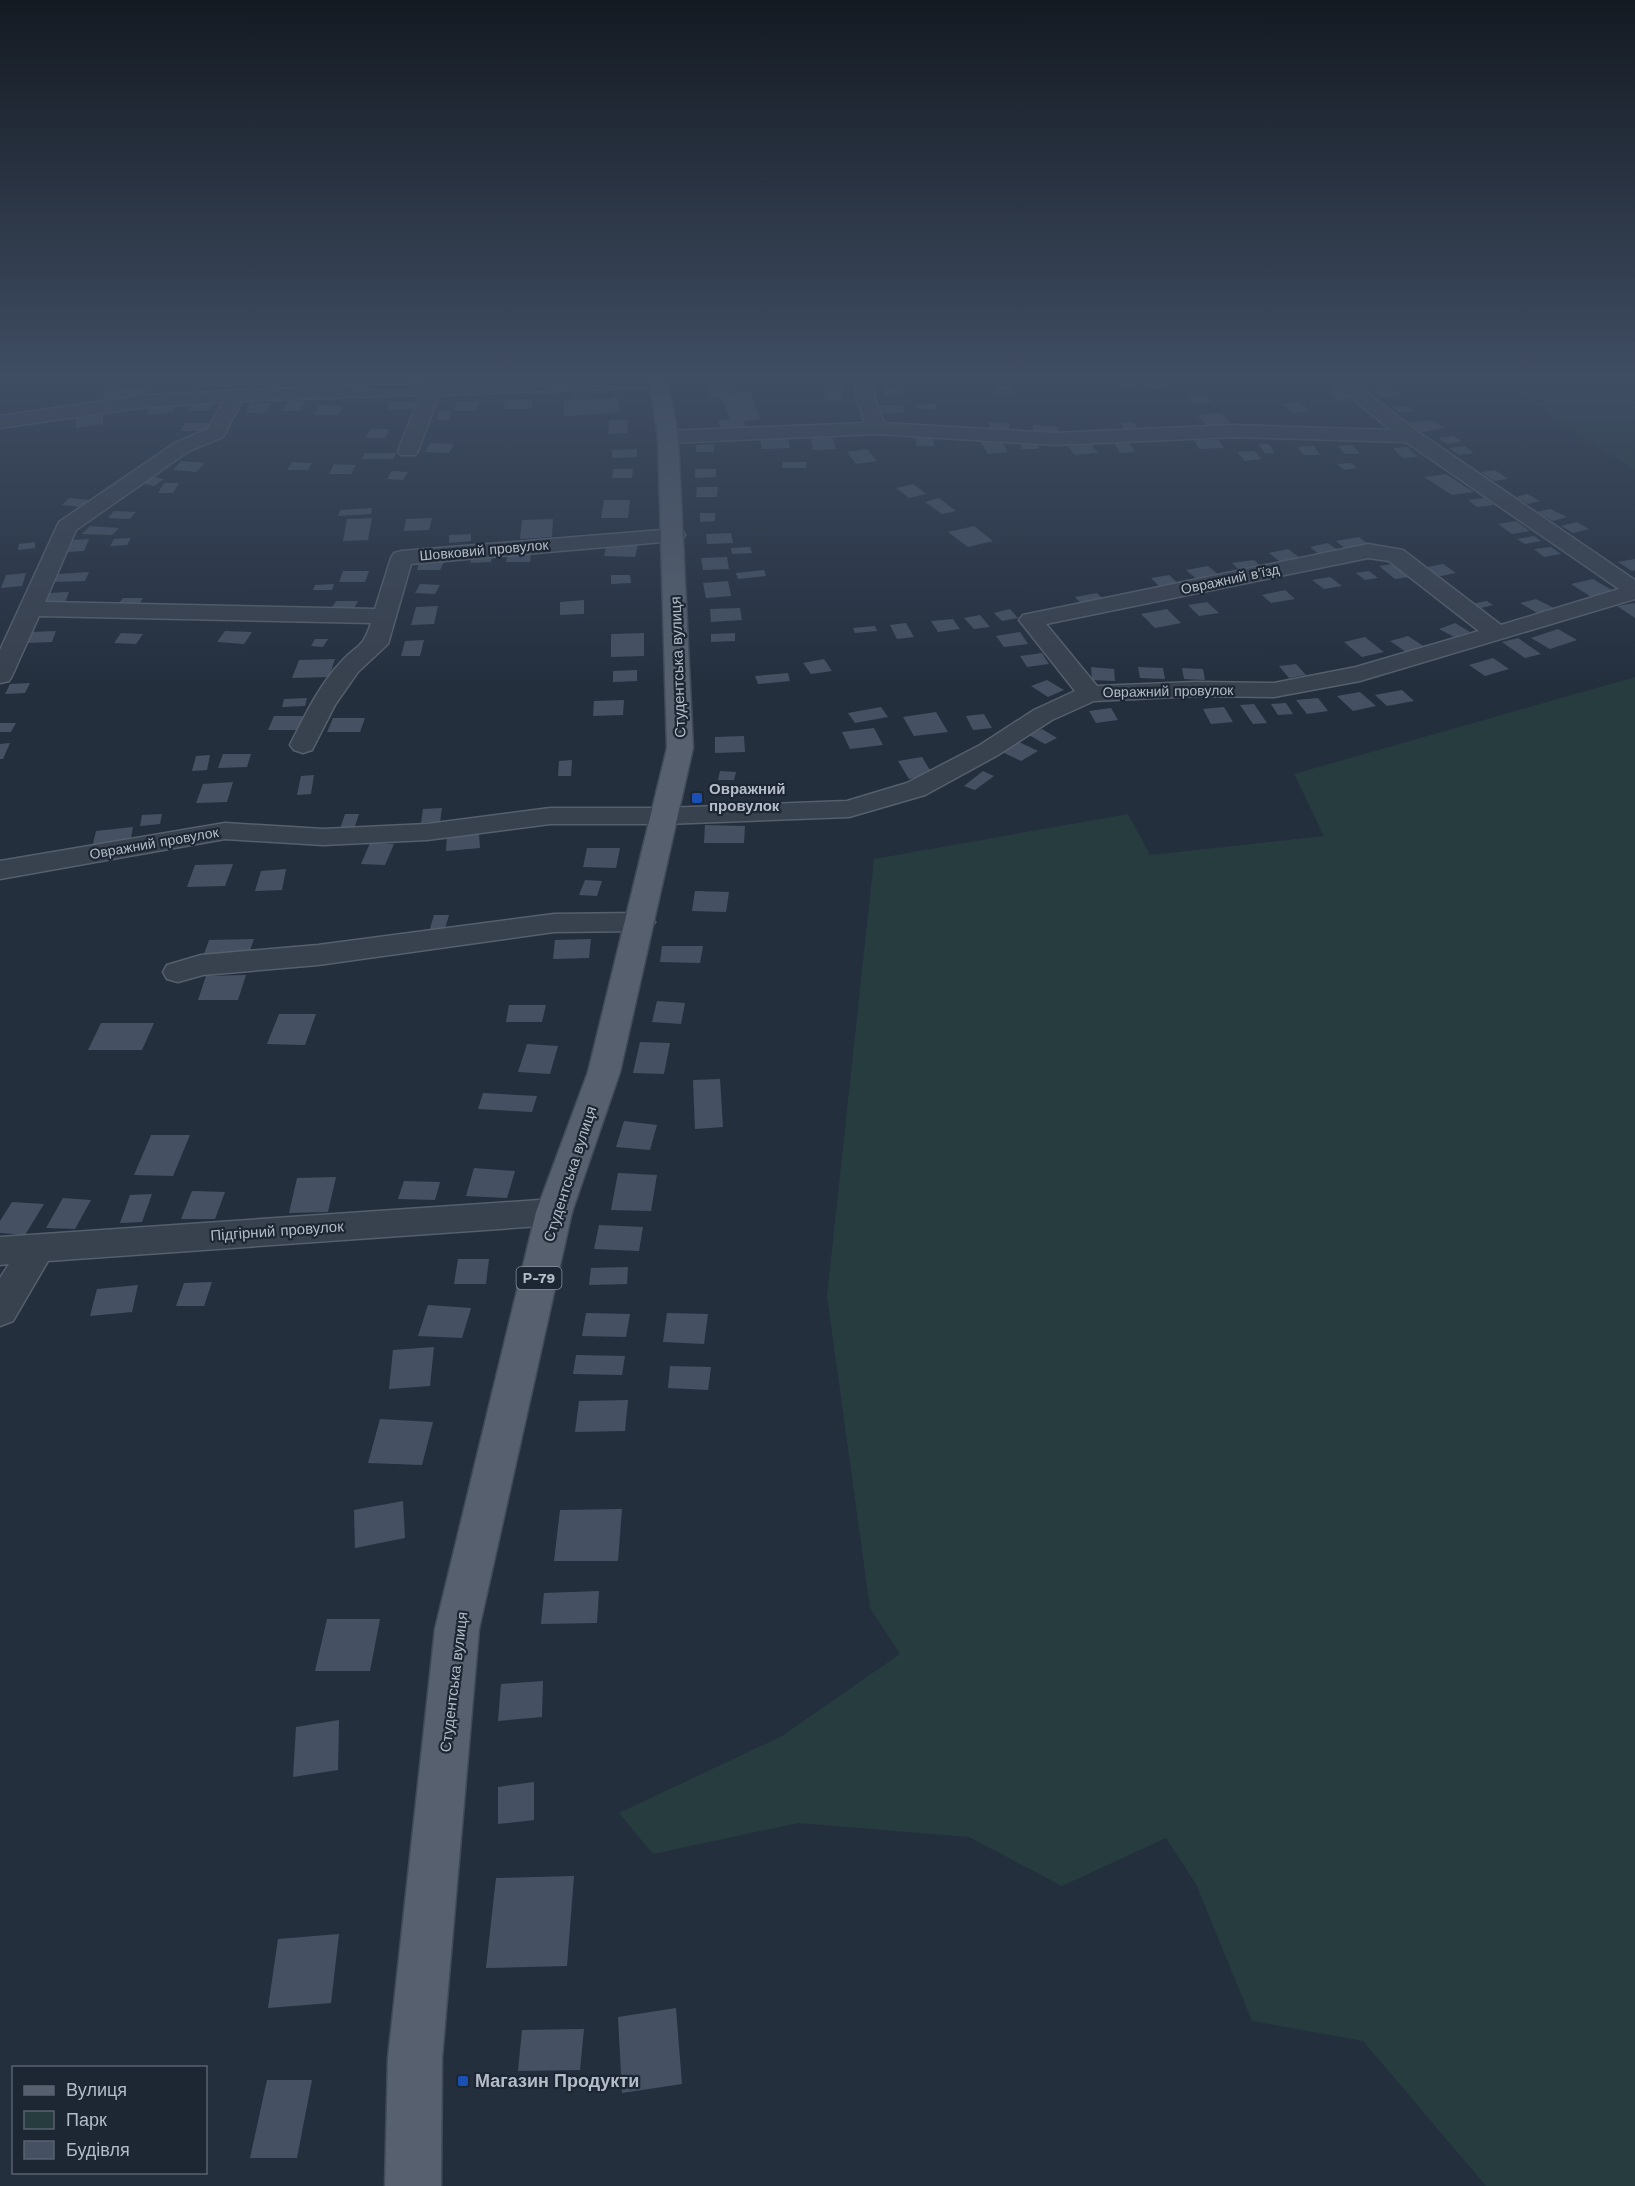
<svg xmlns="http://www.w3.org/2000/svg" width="1635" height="2186" viewBox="0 0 1635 2186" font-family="'Work Sans',sans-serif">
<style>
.green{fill:#263c3f}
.building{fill:#455162}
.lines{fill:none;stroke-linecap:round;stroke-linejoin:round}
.minor-casing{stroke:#565f6c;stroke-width:3}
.major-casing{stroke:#414a57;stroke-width:3}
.minor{fill:#38414e;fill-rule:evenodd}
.major{fill:#56606e;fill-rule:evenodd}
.transit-dot{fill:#1a4fb4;stroke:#1d2633;stroke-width:2}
.labels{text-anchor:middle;stroke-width:4.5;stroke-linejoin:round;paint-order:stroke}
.far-street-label{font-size:14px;fill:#b4bcc9;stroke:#1d2633}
.shield{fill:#1d2633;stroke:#878f9c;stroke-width:1.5}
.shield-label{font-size:14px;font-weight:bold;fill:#b4bcc9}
.street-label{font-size:15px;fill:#b4bcc9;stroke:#1d2633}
.poi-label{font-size:15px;font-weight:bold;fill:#b4bcc9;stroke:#1d2633;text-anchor:start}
.near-poi-label{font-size:18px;font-weight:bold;fill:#b4bcc9;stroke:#1d2633;text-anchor:start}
</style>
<rect width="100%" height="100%" fill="#242f3e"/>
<path class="green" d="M1503 378H1635V470L1558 422Z
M1635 677V2186H1486L1363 2041 1252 2021 1196 1884 1166 1838 1062 1886 969 1837 798 1823 653 1854 619 1813 782 1736 900 1654 870 1608 827 1296 874 859 1128 814 1150 855 1324 836 1294 774Z"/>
<path class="building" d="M203 378H319L317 384 199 388Z
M346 378H546V380L344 388Z
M823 378H841L843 400H825Z
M1132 381 1140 386 1127 388 1119 383Z
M733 384 736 393 750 392 760 419 744 421 747 430 721 431 718 420 730 419 722 398 710 399 706 386Z
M145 386 148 395 105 402 103 392Z
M997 386 1013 387V394L996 393Z
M1327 387H1340L1351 399 1338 400Z
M884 388H902L901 395H884Z
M1392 389 1401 396 1382 398 1374 391Z
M1204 395 1212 402 1195 404 1187 398Z
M618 398 620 413 564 416V400Z
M533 399 531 409H504L505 400Z
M418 401 415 409 387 410 390 402Z
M479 401 476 411H454L456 402Z
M287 402H305L300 411H282Z
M1298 402 1309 411 1293 413 1282 404Z
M193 403 214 404 208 411H187Z
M250 403H271L267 413H246Z
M917 403 936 404 935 410 916 408Z
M173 405 174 412 149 415 148 408Z
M319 405 343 406 338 415H314Z
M880 405H903L904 413H881Z
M1408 406 1415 411 1400 413 1393 407Z
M439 411H451L449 420H436Z
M1221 413 1231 423 1207 426 1197 415Z
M103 415V424L76 428V418Z
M609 420H628L627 433 608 434Z
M1432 420 1445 428 1421 432 1409 423Z
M989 422 1009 423V432L989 431Z
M1133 422 1138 428 1125 429 1120 423Z
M185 423H211L207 431H180Z
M1033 425 1058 427V434L1032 433Z
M370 429H389L385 438H366Z
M832 436 836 449 813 450 810 437Z
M1453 436 1462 441 1447 444 1438 438Z
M788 438 790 448 762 449 760 439Z
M915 438H933L934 446H917Z
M1000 439 1008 452 988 454 980 441Z
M1194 440H1219L1224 448 1199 449Z
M1022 442 1039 443 1038 449H1021Z
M430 443 454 444 449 453 425 452Z
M714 444V452H696V445Z
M1091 444 1098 453 1075 455 1068 446Z
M1115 444H1130L1135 452 1120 453Z
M1259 444H1269L1275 453 1265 454Z
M1353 445 1360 454H1345L1338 446Z
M1314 446 1320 455H1304L1297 447Z
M1464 446 1474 453 1459 455 1449 448Z
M1408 447 1418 457 1402 458 1393 448Z
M637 449V457L612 458V450Z
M867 449 877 461 856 464 847 452Z
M1254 451 1262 459 1245 461 1237 452Z
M365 453H396L393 459H362Z
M181 461 205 463 196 472 173 470Z
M292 462 312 463 308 470H287Z
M783 462H807L806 468H782Z
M1351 463 1357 468 1344 470 1337 464Z
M334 464 356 465 351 474H329Z
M613 469H633L632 478H612Z
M695 469H716V477L695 478Z
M1495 470 1508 479 1494 481 1481 472Z
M392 471 408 472 403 480 387 479Z
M1446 474 1474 492 1452 495 1424 477Z
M154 477 164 479 154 486 144 484Z
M164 483H179L173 493H158Z
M913 484 926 494 909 498 896 488Z
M697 487H718L717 497H696Z
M1527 494 1540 501 1528 504 1516 497Z
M69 498 89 500 82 507 62 505Z
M939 498 956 511 942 514 925 502Z
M1484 498 1494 505 1477 507 1468 500Z
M604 500H630L628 518H601Z
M372 508 371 514 338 516 340 510Z
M1550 509 1567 517 1553 521 1536 512Z
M114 511 136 512 130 519 108 518Z
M700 513H715V521L700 522Z
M372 518 368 540 343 541 347 519Z
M432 518 429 530 404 531 406 519Z
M553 519 552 537 520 539 522 520Z
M1516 521 1530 531 1512 534 1498 524Z
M1577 522 1589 529 1573 533 1561 526Z
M90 526 119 528 112 535 82 534Z
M974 526 993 541 968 547 948 532Z
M731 533 733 543 707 544 706 534Z
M471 534V541L449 543V535Z
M1534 536 1541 541 1525 544 1517 539Z
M1359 537 1372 547 1348 551 1336 541Z
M131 538 127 545 110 546 114 539Z
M89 539 84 551 66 552 71 540Z
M35 542V548L18 550 19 544Z
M1328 543 1342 553 1323 557 1310 547Z
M607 544H638L635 557 604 556Z
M750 547 752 553 732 554 731 548Z
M1551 547 1561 554 1544 557 1534 549Z
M1288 549 1303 560 1283 564 1269 553Z
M531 552 530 562H506L508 553Z
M493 553 491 562 470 563 473 554Z
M727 557 729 569 703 570 701 558Z
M1635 559V570L1632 571 1618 562Z
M1254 560 1266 570 1243 574 1232 563Z
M420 561 444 562 440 570H417Z
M1393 564 1409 577 1395 579 1379 566Z
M1443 564 1456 573 1436 577 1422 568Z
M1208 566 1223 578 1200 582 1186 570Z
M764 570 766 576 738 579 736 573Z
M343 571H369L365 582H339Z
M1369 571 1378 578 1365 580 1356 573Z
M89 572 85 581 52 582 57 574Z
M26 573 22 586 1 588 6 575Z
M611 575H630L631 583 611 584Z
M1169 575 1181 586 1163 590 1151 578Z
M1330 577 1342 586 1324 589 1312 580Z
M1593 579 1615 592 1593 598 1571 584Z
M728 581 731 596 706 598 703 583Z
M334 584 332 590H313L315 585Z
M420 584 440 585 435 594 415 593Z
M1285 590 1295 599 1271 603 1262 595Z
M69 592 64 605 43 606 48 593Z
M1097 593 1106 602 1084 606 1075 597Z
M123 598H143L136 609 115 608Z
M1536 599 1554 608 1537 613 1520 603Z
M584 600V614L560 615V602Z
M336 601H358L352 612 330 611Z
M1487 601 1493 605 1477 609 1470 604Z
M1207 602 1219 613 1199 616 1188 605Z
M1635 604V618L1617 606 1634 603Z
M438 606 434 624 411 625 416 607Z
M740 608 742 620 711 622 710 609Z
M1010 609 1018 618 1002 621 994 613Z
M1167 609 1181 623 1155 628 1141 614Z
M980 615 990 627 974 629 964 618Z
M953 619 960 629 938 632 931 621Z
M906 623 914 637 897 639 890 625Z
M1455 623 1470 632 1454 637 1439 629Z
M875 626 877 631 855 633 853 628Z
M1558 629 1577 640 1550 649 1531 638Z
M56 631 52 642 26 643 30 632Z
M225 631 252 632 244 644 217 642Z
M1020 632 1028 644 1004 647 996 636Z
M121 633 143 634 136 644 114 643Z
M644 633V656L611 657V634Z
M735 633V641L711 642V634Z
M1408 636 1425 647 1406 652 1390 641Z
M1365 637 1384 652 1362 657 1344 642Z
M1518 638 1541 654 1525 658 1502 642Z
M315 639H328L323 647 311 646Z
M424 640 420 656H401L405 641Z
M1042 653 1049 664 1027 667 1020 656Z
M1493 658 1509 669 1485 676 1469 665Z
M335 659 329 677 292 678 299 660Z
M824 659 832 671 811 674 803 663Z
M1296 664 1306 675 1289 678 1279 666Z
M1091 667 1114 669 1115 681 1092 680Z
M1138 667 1163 668 1165 679 1140 678Z
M1182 668 1203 669 1205 680 1184 679Z
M637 670V681L613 682V671Z
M788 673 790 681 758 684 755 676Z
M1047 680 1064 690 1048 697 1031 686Z
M30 683 25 693 5 694 10 684Z
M1402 690 1414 701 1387 706 1375 695Z
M1360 692 1376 706 1353 711 1337 696Z
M307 698 305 706 282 707 284 699Z
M1318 698 1328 711 1307 714 1296 700Z
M624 700 623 715 593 716 594 701Z
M1286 703 1293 714 1278 715 1271 704Z
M1254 704 1267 723 1253 724 1240 705Z
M881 707 888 717 855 723 848 713Z
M1224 707 1233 722 1211 724 1203 709Z
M1111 708 1118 720 1096 723 1089 711Z
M936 712 948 732 914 736 903 717Z
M984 714 992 728 973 730 966 716Z
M274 716H307L301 730H268Z
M333 718H365L360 732H327Z
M0 723H16L11 732H0Z
M874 728 883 745 850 749 842 732Z
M1042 729 1057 738 1045 744 1029 735Z
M744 736 745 752 715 753V737Z
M1019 742 1038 751 1021 761 1002 752Z
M10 743 3 759H0V744Z
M223 754H251L247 767 218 768Z
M210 755 207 770 192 771 196 756Z
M922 757 933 775 909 779 898 761Z
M572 760 571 776H558L559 761Z
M720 771 736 772 734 780H718Z
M983 771 994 776 975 790 964 786Z
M314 775 311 794 297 795 301 776Z
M233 782 227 802 196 803 203 784Z
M442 808 440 822 421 823 423 809Z
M162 814 160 824 140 826 142 815Z
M345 814H359L354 829H340Z
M705 825 745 826 744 843H704Z
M133 827 130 844 92 848 96 831Z
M479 833 480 848 446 851 447 836Z
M370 843 394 844 385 865 361 864Z
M587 848H620L616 868 583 867Z
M233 864 225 886 187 887 195 865Z
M286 869 282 890 255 891 261 871Z
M585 880 602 881 597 896 579 895Z
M695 891 729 892 726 912 692 911Z
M434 915H449L444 932H429Z
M254 939 249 953 204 954 209 940Z
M591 939 589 958 553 959 555 940Z
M662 946H703L700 963 660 962Z
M246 975 238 1000H198L206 976Z
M657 1001 685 1003 681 1024 652 1022Z
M509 1005H546L542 1022H506Z
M279 1014H316L305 1045 267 1044Z
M101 1023H154L142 1050H88Z
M640 1042 670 1043 664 1074 633 1073Z
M527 1044 558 1046 550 1074 518 1072Z
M720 1079 723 1127 695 1129 693 1080Z
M483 1093 537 1096 532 1112 478 1109Z
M624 1121 657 1125 650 1150 616 1147Z
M151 1135H190L173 1176 134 1175Z
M474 1168 515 1171 507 1198 466 1196Z
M618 1173 657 1175 651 1211 611 1210Z
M336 1177 328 1212 289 1213 297 1178Z
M404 1181 440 1182 435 1200 398 1199Z
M192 1191 225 1192 215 1219H181Z
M152 1194 142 1222 120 1223 130 1195Z
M63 1198 91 1200 75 1229 46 1228Z
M12 1202 44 1204 25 1235 0 1233V1221Z
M599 1225 643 1227 639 1251 594 1249Z
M458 1259H489L486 1284H454Z
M628 1267 627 1284 589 1285 591 1268Z
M212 1282 204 1306H176L184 1283Z
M138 1285 132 1312 90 1316 97 1289Z
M428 1305 471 1308 462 1338 418 1336Z
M586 1313 630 1314 626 1337 582 1336Z
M667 1313 708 1314 704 1344 663 1342Z
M434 1347 430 1386 389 1389 393 1350Z
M576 1355 625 1356 622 1375 573 1374Z
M670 1366 711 1367 708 1390 668 1388Z
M628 1400 625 1431 575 1432 579 1401Z
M380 1419 433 1422 422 1465 368 1463Z
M403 1501 405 1538 355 1548 354 1510Z
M622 1509 618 1561H554L560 1510Z
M599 1591 597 1623 541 1624 544 1593Z
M327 1619H380L370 1671H315Z
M543 1681 542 1717 498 1721 501 1684Z
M339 1720 338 1770 293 1777 296 1727Z
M534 1782V1820L498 1824V1787Z
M574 1876 567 1966 486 1968 496 1878Z
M339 1934 331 2003 268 2008 278 1939Z
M676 2008 682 2084 622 2093 618 2017Z
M584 2029 580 2070 518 2071 522 2030Z
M267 2080H312L297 2158H250Z"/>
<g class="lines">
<g class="minor-casing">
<path id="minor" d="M609 378H665L668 382 665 386 659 387 439 395 418 451 415 455H401L398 451 420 395 242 401 223 437 189 451 76 530 45 602 375 609 391 558 394 553 402 551 674 529 682 530 685 535 682 540 674 541 411 564 388 644 358 672 335 705 312 750 303 753 294 750 290 745C304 717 319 685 341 662 358 643 362 650 371 623L39 616 12 676 9 681 0 683V650L59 522 175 443 208 429 223 402 138 408 0 428V416L138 396 236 390Z
M856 378H874V396L884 423 1055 433 1234 425 1391 430 1327 378H1348L1418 432 1635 580V599L1360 681 1274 697 1195 696 1094 701 1052 720 998 755 925 795 849 817 665 824H550L427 840 323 845 225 839 0 879V861L225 823 323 829 427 824 550 808H665L847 801 907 783 980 745 1034 710 1075 691 1019 620 1023 615 1368 544 1403 550 1501 625 1619 589 1406 442 1234 437 1055 445 876 434 668 443 661 441 658 437 661 433 668 431 865 423 856 396ZM1368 558 1389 561 1479 631 1356 667 1274 683 1195 682 1097 686 1046 624Z
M1139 378H1163L1167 383 1164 387C1155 389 1145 386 1139 378Z
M640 913 650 916 655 922 650 928 640 931 554 932 318 965 203 975 178 982 167 979 163 972 167 965 201 955 318 945 554 914Z
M554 1199 567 1203 572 1212 567 1221 554 1225 48 1261 13 1321 0 1326V1278L9 1264 0 1265V1237Z"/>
</g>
<g class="major-casing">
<path id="major" d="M649 378H667L678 437 693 748 620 1072 572 1212 479 1629 442 2058 441 2186H385L388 2058 435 1629 536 1212 588 1072 667 748 658 437Z"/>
</g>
<use href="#minor" class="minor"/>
<use href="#major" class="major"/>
</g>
<linearGradient id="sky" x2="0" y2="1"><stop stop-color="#141a22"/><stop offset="0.55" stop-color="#3f4d63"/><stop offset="1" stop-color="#3f4d63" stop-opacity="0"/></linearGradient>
<rect width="1635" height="684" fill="url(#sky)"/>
<g class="transit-dot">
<rect x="691" y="792" width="12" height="12" rx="3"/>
<rect x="457" y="2075" width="12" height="12" rx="3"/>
</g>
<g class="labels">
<g class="far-street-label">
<text transform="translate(484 550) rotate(-5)" y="5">Шовковий провулок</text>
<text transform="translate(1230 579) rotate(-12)" y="5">Овражний в'їзд</text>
<text transform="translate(1168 691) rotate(-1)" y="5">Овражний провулок</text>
<text transform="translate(154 843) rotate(-10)" y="5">Овражний провулок</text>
</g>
<rect class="shield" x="516.5" y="1267" width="45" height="22" rx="4.5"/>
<g class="shield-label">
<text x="539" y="1283">Р-79</text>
</g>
<g class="street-label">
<text transform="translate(678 667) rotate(-92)" y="5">Студентська вулиця</text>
<text transform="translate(570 1174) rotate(-72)" y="5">Студентська вулиця</text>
<text transform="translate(277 1231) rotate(-4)" y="5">Підгірний провулок</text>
<text transform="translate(454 1682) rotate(-83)" y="5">Студентська вулиця</text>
</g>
<g class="poi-label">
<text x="709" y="794">Овражний<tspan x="709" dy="17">провулок</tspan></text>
</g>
<g class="near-poi-label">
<text x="475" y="2087">Магазин Продукти</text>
</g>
</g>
<rect x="12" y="2066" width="195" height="108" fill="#1d2633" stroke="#59626f" stroke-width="1.5"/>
<rect x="24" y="2086" width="30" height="9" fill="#56606e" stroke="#59626f" stroke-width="1.5"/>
<text x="66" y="2096" font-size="18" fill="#b4bcc9">Вулиця</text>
<rect x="24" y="2111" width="30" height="18" fill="#263c3f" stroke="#59626f" stroke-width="1.5"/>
<text x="66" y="2126" font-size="18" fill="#b4bcc9">Парк</text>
<rect x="24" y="2141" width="30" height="18" fill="#455162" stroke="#59626f" stroke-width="1.5"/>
<text x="66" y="2156" font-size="18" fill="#b4bcc9">Будівля</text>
</svg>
